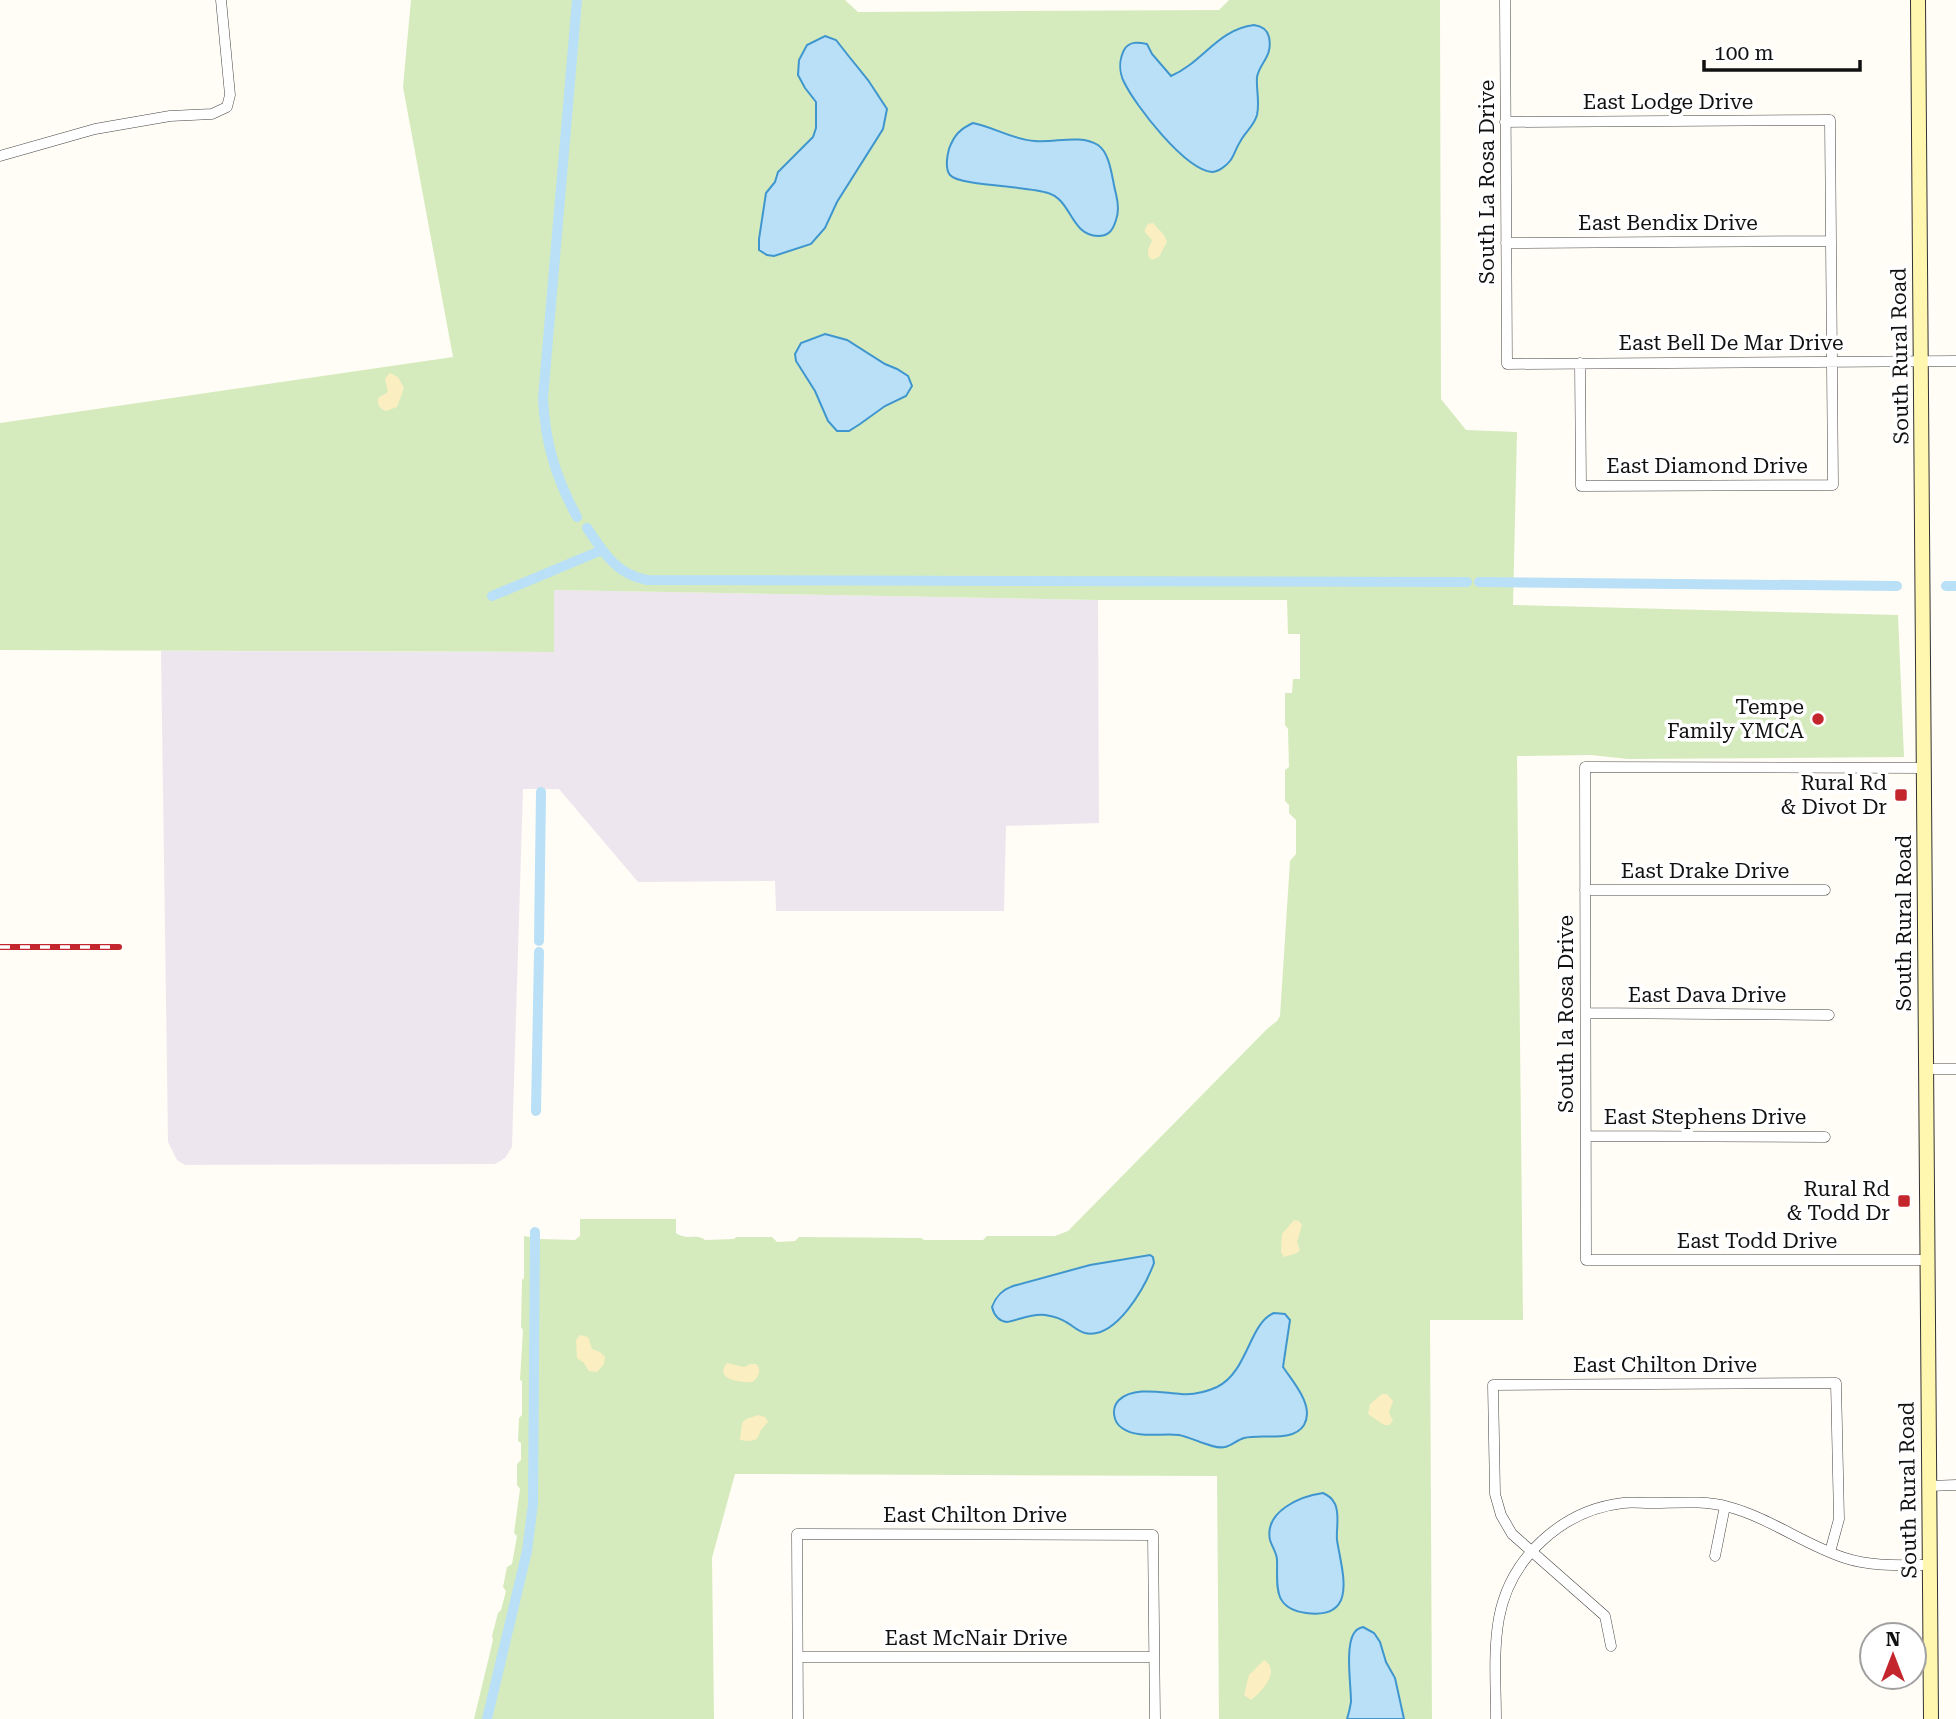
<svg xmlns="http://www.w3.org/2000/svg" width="1956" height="1719" viewBox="0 0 1956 1719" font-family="'Roboto Serif',serif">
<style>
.industrial{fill:#eee6ef}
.green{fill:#d5ebbd}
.sand{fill:#fbeec1}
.water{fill:#b9e0f7;stroke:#3f96cf;stroke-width:2}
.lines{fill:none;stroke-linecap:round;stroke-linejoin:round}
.canal{stroke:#b9e0f7;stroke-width:10}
.minor-casing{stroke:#444;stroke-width:11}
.secondary-casing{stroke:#333;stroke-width:16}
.minor{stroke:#fff;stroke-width:10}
.secondary{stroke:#fff6b0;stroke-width:14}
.rail-casing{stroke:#c4262e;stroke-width:6}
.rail{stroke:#fff;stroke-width:3.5;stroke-dasharray:10;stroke-linecap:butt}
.poi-dot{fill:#c4262e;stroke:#fff;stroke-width:2.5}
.labels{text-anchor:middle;stroke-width:7;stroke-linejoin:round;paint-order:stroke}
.street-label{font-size:21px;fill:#111;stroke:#fff}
.poi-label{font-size:21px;fill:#111;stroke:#fff;text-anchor:end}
</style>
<rect width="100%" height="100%" fill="#fffdf5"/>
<path class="industrial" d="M554 590 1098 600 1099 823 1006 826 1004 911H776L775 881 638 882 559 789H523L512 1147 505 1158 495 1164 185 1165 177 1160 168 1142 161 651 553 652Z"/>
<path class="green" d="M411 0H845L858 12 1219 10 1229 0H1440L1441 399 1466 430 1517 432 1513 605 1898 615 1904 757 1628 759 1591 755 1517 756 1523 1320H1430L1432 1719H1219L1217 1476 735 1474 712 1558 714 1719H474L493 1640 492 1636 498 1613 501 1610 506 1591 503 1587 507 1567 512 1564 517 1536 514 1533 520 1489 517 1485V1464L521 1460V1443L518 1441 519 1418 522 1415V1381L520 1380 523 1330 521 1327 522 1280 524 1278V1236L540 1239 575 1240 580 1236V1219H676V1233C687 1241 696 1233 705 1240L734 1239 736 1237H772L777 1242 795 1241 799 1237 921 1238 924 1240H983L987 1236H1055L1068 1231 1268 1028 1277 1021 1280 1016 1290 861 1296 854V820L1289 813V805L1285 801V770L1289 767 1288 729 1285 725V693H1292L1293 679H1300V634H1288L1287 600H1098L554 590V652L0 650V423L453 357 403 87Z"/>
<path class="sand" d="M1153 223 1164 235 1167 242 1159 257 1152 260 1148 256V250L1152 240 1145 232V229L1148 224Z
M390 373 398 377 404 388 397 407 386 411C380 409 377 405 378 398L388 392 385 379Z
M1294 1220 1299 1221 1302 1225 1297 1242 1300 1250 1297 1253 1284 1257 1281 1252 1282 1234Z
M580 1335 588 1337 592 1349 600 1352 605 1357 604 1364 597 1372 589 1371 584 1363 577 1358 576 1340Z
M727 1363 744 1367 750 1364H756C762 1369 759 1378 752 1382 741 1383 713 1379 727 1363Z
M1382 1394H1387L1393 1401 1389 1413 1393 1421 1389 1425H1384L1368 1414 1370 1404Z
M758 1415 765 1417 768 1422 761 1430 757 1439 750 1441 740 1440 742 1423 746 1419Z
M1264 1660C1281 1670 1263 1691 1251 1700L1244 1695 1249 1675Z"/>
<path class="water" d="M1254 25C1262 26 1267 29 1269 37 1273 57 1260 62 1257 77 1256 90 1260 102 1257 115 1254 126 1245 132 1240 142 1236 148 1234 156 1230 161 1226 166 1218 172 1212 172 1185 170 1135 105 1124 82 1119 72 1119 60 1124 50 1129 41 1138 42 1147 44L1152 54 1171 76C1202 63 1218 29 1254 25Z
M825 36 836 40 847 54 868 80 887 109 883 129 837 202 825 228 811 244 774 256 767 255 759 250V239L766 193 775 182 778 172 813 137 816 128V102L805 88 798 75 799 60 807 45Z
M973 123C994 127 1013 140 1035 141 1055 143 1080 134 1098 145 1111 154 1112 180 1116 194 1118 202 1119 212 1116 220 1113 230 1109 236 1098 236 1070 235 1072 200 1048 193 1030 186 959 186 950 175 945 169 947 156 949 149 954 135 960 129 973 123Z
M825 334 847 340 885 364 897 369 908 376 912 386 906 396 885 406 860 424 849 431H837L828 421 815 391 796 361 795 354 801 343Z
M1150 1255 1153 1257 1154 1263C1145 1287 1116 1340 1085 1333 1077 1331 1072 1325 1066 1322 1060 1318 1051 1316 1045 1315 1032 1313 1019 1320 1007 1322 998 1321 994 1315 992 1307 996 1296 1002 1290 1013 1286L1090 1265Z
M1274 1313 1285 1314 1290 1320 1283 1367C1293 1382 1315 1406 1304 1425 1293 1443 1261 1433 1244 1438 1237 1440 1231 1446 1225 1447 1214 1450 1191 1437 1179 1435 1161 1433 1137 1439 1122 1428 1113 1422 1111 1408 1119 1400 1134 1386 1162 1393 1181 1394 1193 1395 1206 1392 1217 1387 1248 1372 1249 1323 1274 1313Z
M1323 1493C1329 1496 1332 1498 1335 1504 1340 1514 1336 1529 1337 1540 1342 1572 1359 1620 1306 1613 1271 1608 1278 1584 1277 1560 1277 1553 1272 1547 1270 1540 1264 1511 1301 1496 1323 1493Z
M1363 1627 1374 1633 1380 1642 1386 1662 1395 1678 1404 1719H1347C1349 1713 1350 1708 1351 1702 1351 1685 1345 1647 1354 1633 1357 1628 1358 1629 1363 1627Z"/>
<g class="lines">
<path class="canal" d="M577 0 543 398C545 443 556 478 577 517
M587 528C603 552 617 575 647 580L1467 582
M1479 582 1897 586
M1946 586H1956
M492 596 602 550
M539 941 541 792
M536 1111 539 952
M487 1719 527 1551 533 1504 535 1232"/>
<g class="minor-casing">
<path id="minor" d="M1505 0 1507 364 1956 361
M1505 122 1830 120 1833 485 1581 486 1580 363
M0 156 95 129 170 116 212 114 227 107 230 95 221 0
M1506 243 1831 241
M1924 768 1585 767 1586 1260H1927
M1585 890H1825
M1586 1013 1829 1015
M1926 1069H1956
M1586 1136 1825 1137
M1928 1486 1956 1485
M1715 1556 1725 1506
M1611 1646 1605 1616 1512 1534 1501 1515 1495 1494 1493 1385 1836 1383 1839 1519 1830 1552
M798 1657H1154
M798 1719 797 1534 1153 1535 1155 1719
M1496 1719C1496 1686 1493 1651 1499 1618 1510 1558 1562 1510 1623 1503 1631 1502 1641 1503 1649 1503 1675 1503 1703 1500 1729 1507 1770 1518 1805 1545 1845 1558 1872 1567 1902 1565 1930 1565"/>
</g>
<g class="secondary-casing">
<path id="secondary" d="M1918 0 1931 1719"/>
</g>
<use href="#minor" class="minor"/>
<use href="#secondary" class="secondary"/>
<g class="rail-casing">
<path id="rail" d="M0 947H119"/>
</g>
<use href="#rail" class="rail"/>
</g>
<g class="poi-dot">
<circle cx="1818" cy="719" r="7"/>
<rect x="1894" y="788" width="14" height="14" rx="3.5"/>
<rect x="1897" y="1194" width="14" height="14" rx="3.5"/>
</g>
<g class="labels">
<g class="street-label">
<text x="1668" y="109">East Lodge Drive</text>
<text transform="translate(1487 182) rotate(-90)" y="7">South La Rosa Drive</text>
<text x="1668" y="230">East Bendix Drive</text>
<text x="1731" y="350">East Bell De Mar Drive</text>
<text transform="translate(1900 356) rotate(-91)" y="7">South Rural Road</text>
<text x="1707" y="473">East Diamond Drive</text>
<text x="1705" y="878">East Drake Drive</text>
<text transform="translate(1904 923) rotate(-90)" y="7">South Rural Road</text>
<text x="1707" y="1002">East Dava Drive</text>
<text transform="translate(1566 1014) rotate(-90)" y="7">South la Rosa Drive</text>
<text x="1705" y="1124">East Stephens Drive</text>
<text x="1757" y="1248">East Todd Drive</text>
<text x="1665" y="1372">East Chilton Drive</text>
<text transform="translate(1908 1490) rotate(-91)" y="7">South Rural Road</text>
<text x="975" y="1522">East Chilton Drive</text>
<text x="976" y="1645">East McNair Drive</text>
</g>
<g class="poi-label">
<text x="1804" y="714">Tempe<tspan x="1804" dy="24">Family YMCA</tspan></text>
<text x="1887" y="790">Rural Rd<tspan x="1887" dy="24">&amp; Divot Dr</tspan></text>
<text x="1890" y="1196">Rural Rd<tspan x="1890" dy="24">&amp; Todd Dr</tspan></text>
</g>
</g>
<g transform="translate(1893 1656)"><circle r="33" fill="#ffffff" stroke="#a0a0a0" stroke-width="2"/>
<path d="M0-5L12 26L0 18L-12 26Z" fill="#c4262e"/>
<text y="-10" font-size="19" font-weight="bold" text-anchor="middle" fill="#111111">N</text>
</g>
<path d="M1704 60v10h156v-10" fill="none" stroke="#111111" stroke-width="3.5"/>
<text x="1714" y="60" font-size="21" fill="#111111" stroke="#ffffff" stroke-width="5" paint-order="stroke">100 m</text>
</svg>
